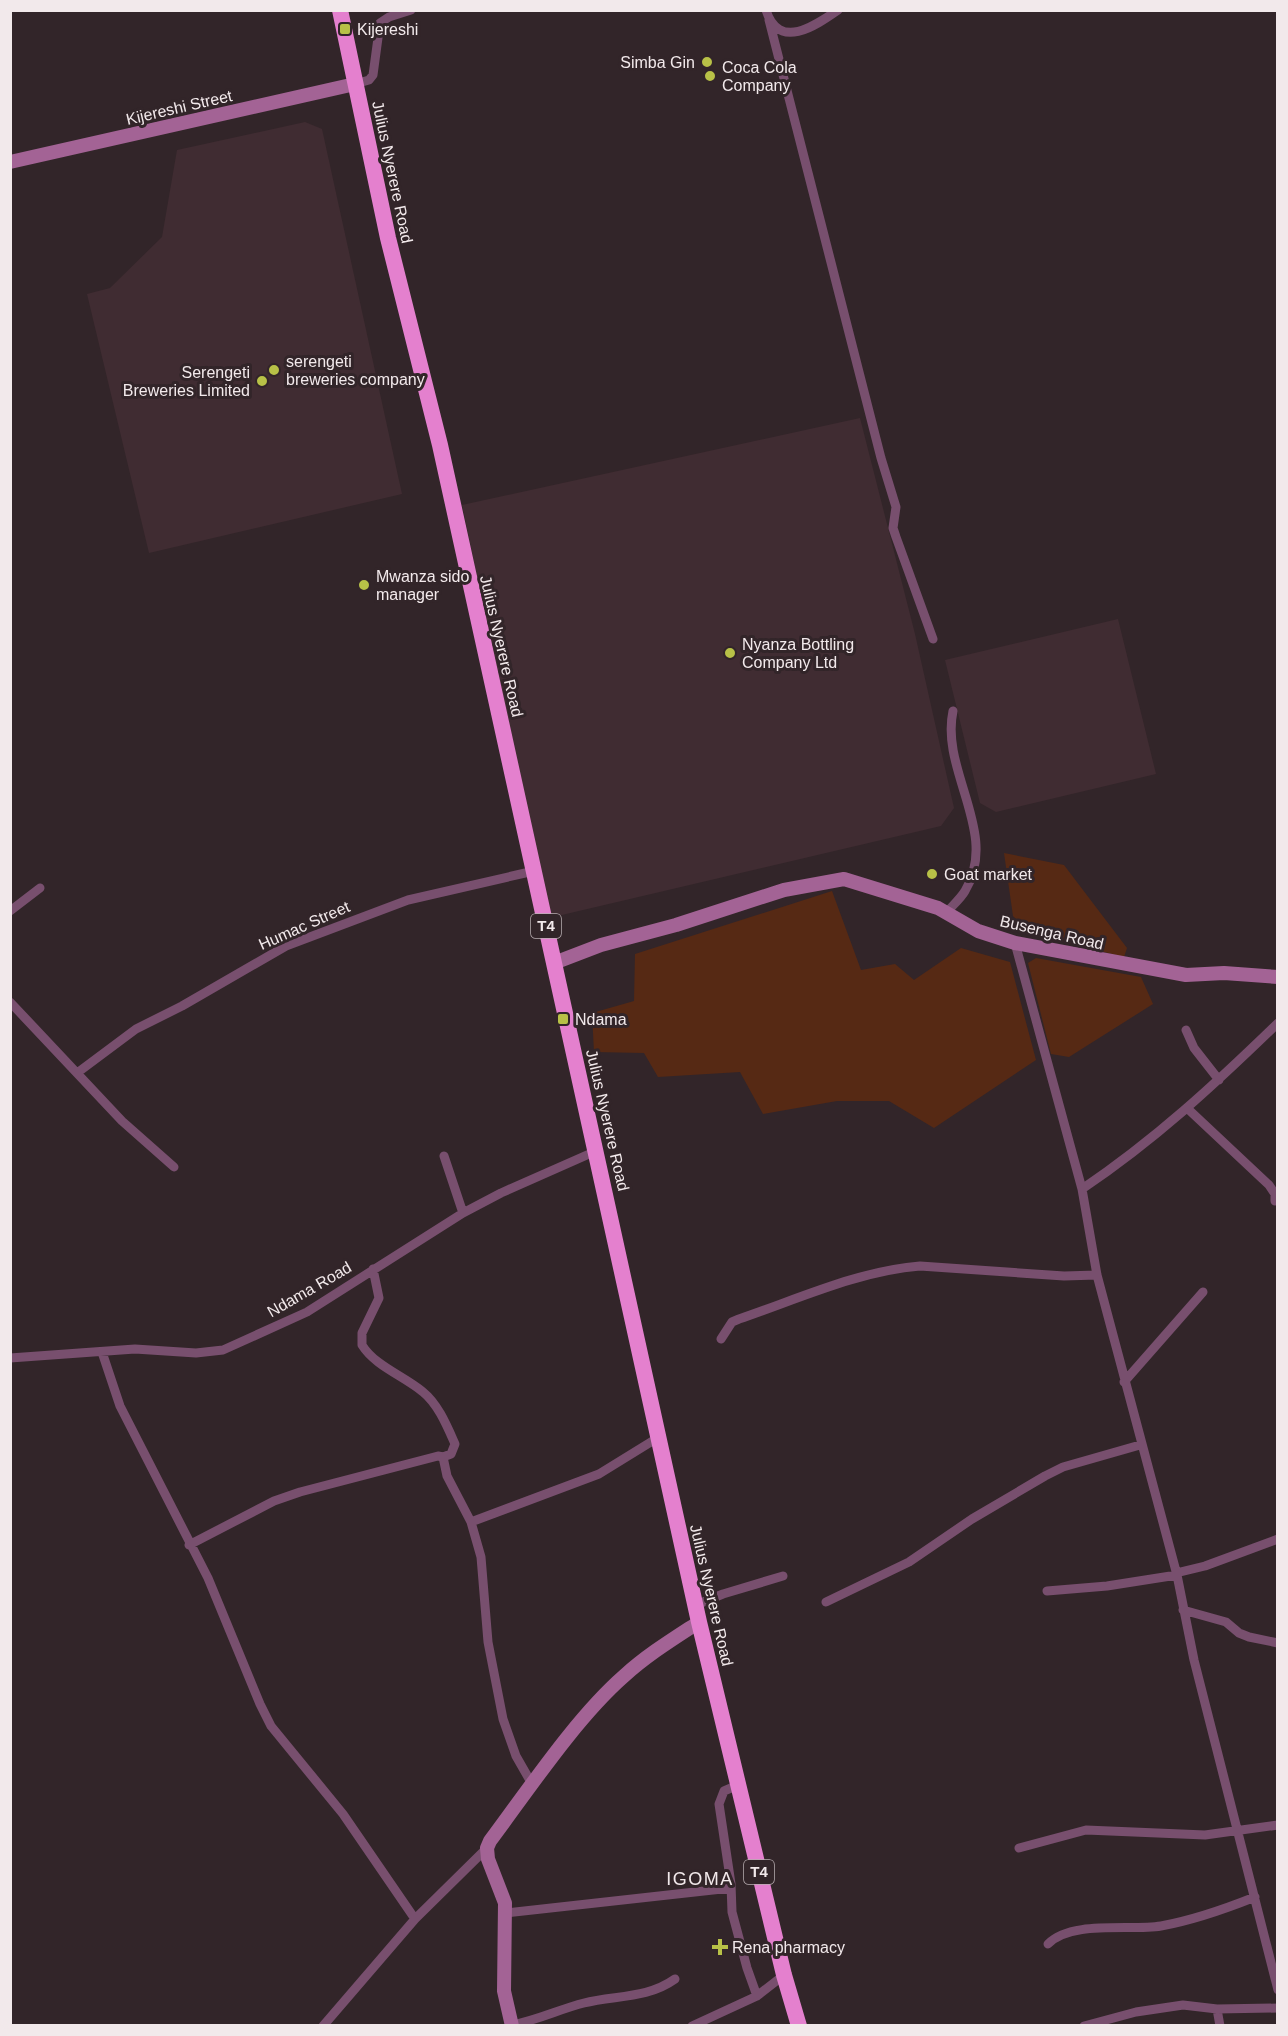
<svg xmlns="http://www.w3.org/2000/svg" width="1288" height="2036" viewBox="0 0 1288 2036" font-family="Helvetica,sans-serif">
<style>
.built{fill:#402c32}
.green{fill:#562914}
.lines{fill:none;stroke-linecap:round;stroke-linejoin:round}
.street{stroke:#784f6e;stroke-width:9}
.secondary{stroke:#a36395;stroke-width:14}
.highway{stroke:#e480ce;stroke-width:16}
.poi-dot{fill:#b8c147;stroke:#322529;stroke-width:2}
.labels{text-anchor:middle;stroke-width:6;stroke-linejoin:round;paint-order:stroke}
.shield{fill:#322529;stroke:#b8aeb1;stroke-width:1.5}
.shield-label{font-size:15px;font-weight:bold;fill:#f2e9eb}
.poi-label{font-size:16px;fill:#f2e9eb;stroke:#322529;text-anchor:start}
.street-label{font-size:16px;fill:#f2e9eb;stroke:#322529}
.neighbourhood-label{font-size:18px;letter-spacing:1.5px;fill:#f2e9eb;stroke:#322529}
</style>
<rect width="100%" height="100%" fill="#322529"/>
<path class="built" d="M305 122 322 129 402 494 149 553 87 294 110 288 162 237 177 150Z
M860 418 915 634 954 808 941 826 549 918 462 505Z
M1118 619 1156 774 996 812 980 803 945 660Z"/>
<path class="green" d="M1004 853 1064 865 1127 948 1124 957 1026 932 1013 916Z
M832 891 861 970 895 964 914 980 961 948 1010 962 1036 1060 934 1128 889 1101H837L763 1114 740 1072 658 1077 644 1053 594 1052 592 1013 634 1001 635 954Z
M1036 958 1141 977 1153 1004 1069 1057 1051 1054 1028 963Z"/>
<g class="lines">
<path class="street" d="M766 10C779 51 815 26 838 10
M769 20 881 458 896 507 893 528 896 537 933 639
M355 84 369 80 373 75 380 23 389 17 411 10
M10 911 40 888
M947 912C953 905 961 898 965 891 1000 833 940 771 953 711
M1015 943 1082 1189 1097 1275 1177 1575 1194 1660 1278 1990
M10 1002 122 1121 174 1167
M1186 1030 1194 1048 1219 1080
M77 1073 136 1029 182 1006 286 946 408 900 534 871
M1188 1109 1269 1185 1275 1194V1201
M444 1156 463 1213
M1082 1189C1156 1139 1214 1085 1278 1023
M373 1269 379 1298 362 1333V1345C375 1366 404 1376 423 1392 438 1404 447 1426 455 1444L451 1454 443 1457
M721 1339 732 1322 739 1319C798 1299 858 1271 920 1266L1064 1276 1097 1275
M102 1352 120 1406 208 1578 260 1704 271 1726 343 1814 415 1919
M10 1358 135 1349 196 1353 223 1350 307 1312 463 1213 501 1193 596 1151
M1124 1382 1203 1292
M471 1522 599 1474 659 1437
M189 1545 274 1501 300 1492 438 1456 443 1457 447 1476 471 1522 481 1557 488 1642 503 1719 516 1756 532 1784
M1176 1573 1205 1566 1278 1539
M1047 1591 1107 1586 1177 1575
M826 1602 909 1562 972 1519 1045 1476 1063 1467 1140 1445
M696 1605 723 1594 783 1576
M1183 1610 1226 1622 1239 1633 1249 1637 1278 1643
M738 1785 724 1791 719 1804 731 1884 732 1912 747 1968 757 1996
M1019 1848 1086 1830 1205 1835 1278 1825
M506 1913 731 1888
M1048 1944C1071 1920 1130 1931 1161 1926 1194 1920 1225 1909 1255 1897
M1217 2009 1220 2026
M512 2025C538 2020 560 2009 584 2003 615 1995 647 1999 675 1979
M323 2026 415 1919 487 1848
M692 2026 757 1996 784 1975
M1084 2026 1136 2012 1183 2005 1217 2009 1278 2008"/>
<path class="secondary" d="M10 162 355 84
M554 963 601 945 676 925 784 890 844 879 938 908 978 931 1015 943 1186 975 1224 973 1278 977
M512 2026 504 1991 505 1903 488 1859 487 1848 490 1841C529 1789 576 1718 624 1676 647 1655 673 1639 699 1622"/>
<path class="highway" d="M340 10 388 238 440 445 699 1622 784 1975 799 2026"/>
</g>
<g class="poi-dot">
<rect x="339" y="23" width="12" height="12" rx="3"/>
<circle cx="707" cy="62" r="6"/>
<circle cx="710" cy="76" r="6"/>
<circle cx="274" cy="370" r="6"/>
<circle cx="262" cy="381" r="6"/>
<circle cx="364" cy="585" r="6"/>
<circle cx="730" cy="653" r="6"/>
<circle cx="932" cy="874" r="6"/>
<rect x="557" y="1013" width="12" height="12" rx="3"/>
<path d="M717 1938h6v6h6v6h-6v6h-6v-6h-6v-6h6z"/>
</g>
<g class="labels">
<g class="shield">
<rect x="531" y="914" width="30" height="24" rx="4.5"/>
<rect x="744" y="1860" width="30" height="24" rx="4.5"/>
</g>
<g class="shield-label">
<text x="546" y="931">T4</text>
<text x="759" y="1877">T4</text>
</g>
<g class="poi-label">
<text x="357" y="35">Kijereshi</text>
<text x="695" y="68" text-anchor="end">Simba Gin</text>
<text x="722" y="73">Coca Cola<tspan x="722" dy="18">Company</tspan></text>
<text x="286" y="367">serengeti<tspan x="286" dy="18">breweries company</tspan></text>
<text x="250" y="378" text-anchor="end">Serengeti<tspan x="250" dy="18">Breweries Limited</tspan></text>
<text x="376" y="582">Mwanza sido<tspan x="376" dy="18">manager</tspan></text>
<text x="742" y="650">Nyanza Bottling<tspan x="742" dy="18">Company Ltd</tspan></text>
<text x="944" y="880">Goat market</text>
<text x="575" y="1025">Ndama</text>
<text x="732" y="1953">Rena pharmacy</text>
</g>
<g class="street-label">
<text transform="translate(179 107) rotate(-13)" y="6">Kijereshi Street</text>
<text transform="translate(393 172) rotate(78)" y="6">Julius Nyerere Road</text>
<text transform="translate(502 646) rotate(77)" y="6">Julius Nyerere Road</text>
<text transform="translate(304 925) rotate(-24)" y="6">Humac Street</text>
<text transform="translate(1052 932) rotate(13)" y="6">Busenga Road</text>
<text transform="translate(608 1120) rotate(77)" y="6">Julius Nyerere Road</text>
<text transform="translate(309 1289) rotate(-30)" y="6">Ndama Road</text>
<text transform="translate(712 1595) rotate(77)" y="6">Julius Nyerere Road</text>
</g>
<g class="neighbourhood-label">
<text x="700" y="1885">IGOMA</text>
</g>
</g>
<rect width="1288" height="2036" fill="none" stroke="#f2e9eb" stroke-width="24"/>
</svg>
